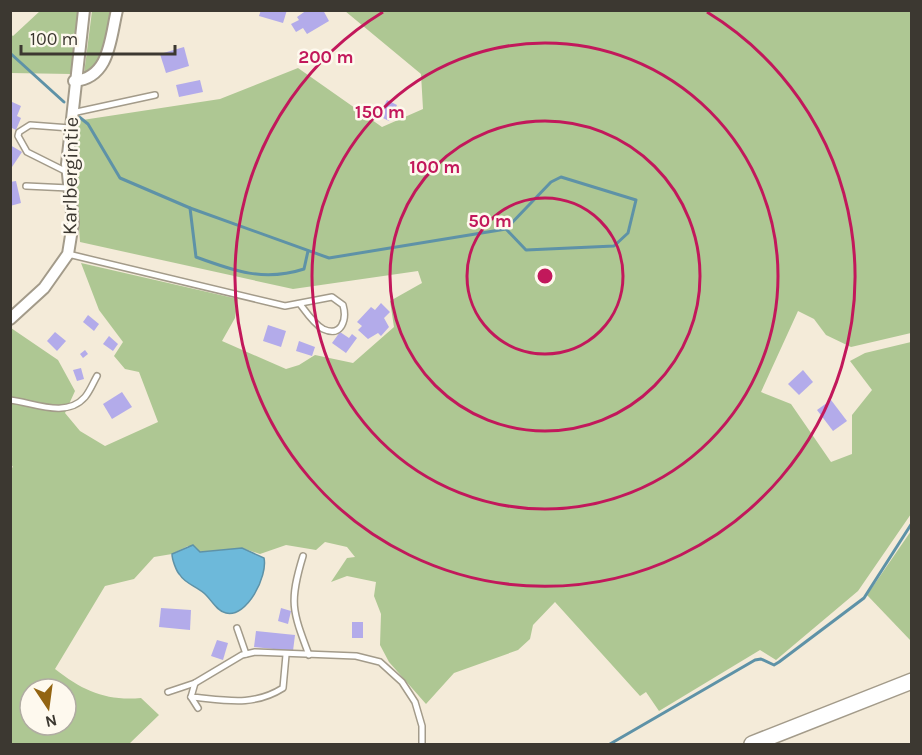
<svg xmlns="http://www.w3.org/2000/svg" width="922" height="755" font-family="Karla,sans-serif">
	<rect width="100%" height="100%" fill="#f4ebd9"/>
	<!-- green -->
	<g fill="#aec793" fill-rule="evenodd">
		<polygon points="40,11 79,11 71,74 11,73 10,34 13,36"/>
		<polygon points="92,11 112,11 102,55 91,74 84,74"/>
		<path d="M345,11h566v322l-60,14 -25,-12 -12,-16 -16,-8 -37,81 30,12 40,58 21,-8v-39l20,-25 -22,-29 15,-8 46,-11v172l-53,77 -82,69 -16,-10 -101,61 -13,-19 -6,4 -85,-94 -22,23 -3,14 -12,11 -64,23 -28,31 -37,-42 -9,-17 1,-31 -7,-18 2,-14 -29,-6 -16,6 16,-24 8,-1 -8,-10 -22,-5 -9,8 -30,-5 -26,9 -18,-6 -43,4 -11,-6 -16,8 -18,3 -20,22 -29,7 -50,83c28,22 51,32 86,29l18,17 -30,29h-118l-1,-275 3,-2 -3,-4 1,-135 47,32 17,31 -10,22 15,18 25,15 53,-24 -19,-50 -14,-3 -11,-13 9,-14 -24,-32 -18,-47 157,36 -3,19 -13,23 64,28 13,-4 16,-10 38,8 41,-36 -4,-26 32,-18 -4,-12 -125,18 -213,-47 -6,-83 2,-38 144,-22 78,-31 84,59 41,-18 -2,-35zM30,689h36v36h-36z"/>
		<polygon points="911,531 912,641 911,641 867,595"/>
	</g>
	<!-- water -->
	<path fill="#6db9da" stroke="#5e92a7" stroke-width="1.5" d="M193,545l7,7 42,-4 22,10c4,18 -17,60 -38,55 -9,-2 -14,-12 -20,-18 -7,-8 -21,-11 -26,-20 -4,-4 -8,-16 -8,-21z"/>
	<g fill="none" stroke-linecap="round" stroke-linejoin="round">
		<!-- stream -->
		<g stroke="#5e92a7" stroke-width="3">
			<polyline points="10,53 64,102"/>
			<polyline points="78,116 88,124 120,178 190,208 329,258 506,229 526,250 614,246 628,233 636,200 561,177 551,182 506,229"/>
			<path d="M190,208l6,49c38,14 68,25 108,12l4,-18"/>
			<polyline points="610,744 755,660 761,659 774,665 779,662 864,598 912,523"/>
		</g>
	</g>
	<!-- building -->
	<g fill="#b3abea">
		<polygon points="261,10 287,10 283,23 259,16"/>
		<polygon points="307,10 323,10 329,21 307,34 303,28 296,32 291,24 299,20 297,17"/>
		<polygon points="184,47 189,66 166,73 160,54"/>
		<polygon points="200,80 203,92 179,97 176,85"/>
		<polygon points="387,100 397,105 389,121 379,116"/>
		<polygon points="10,101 21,106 17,116 21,118 16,130 10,127"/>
		<polygon points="10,145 22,152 10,170"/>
		<polygon points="16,181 21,203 10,206 10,182"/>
		<polygon points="381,303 390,312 384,318 389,327 381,336 378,333 368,339 358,330 362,326 357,322 371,307 375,310"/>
		<polygon points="88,315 99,324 94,331 83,322"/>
		<polygon points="268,325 286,331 281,347 263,341"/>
		<polygon points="55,332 66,341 57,351 47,341"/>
		<polygon points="340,332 349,338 352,334 357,338 346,353 332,343"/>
		<polygon points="109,336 118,344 113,351 103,344"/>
		<polygon points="299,341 315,347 312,356 296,351"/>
		<polygon points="85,350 88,354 83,358 80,354"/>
		<polygon points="81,368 84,379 77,381 73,370"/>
		<polygon points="803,370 813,382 799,395 788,384"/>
		<polygon points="122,392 132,407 112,419 103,404"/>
		<polygon points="831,400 847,421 833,431 817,410"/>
		<polygon points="161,608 191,610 190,630 159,627"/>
		<polygon points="281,608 291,611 288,624 278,621"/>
		<rect x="352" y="622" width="11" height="16"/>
		<polygon points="256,631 295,635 293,651 254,647"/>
		<polygon points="217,640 228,643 223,660 211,656"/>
	</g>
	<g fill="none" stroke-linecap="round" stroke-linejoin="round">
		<defs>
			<g id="lane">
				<polyline points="72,113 155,95"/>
				<polyline points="67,172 27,152 18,136 19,132 30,125 70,128"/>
				<polyline points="26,186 69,188"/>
				<path d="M68,254l217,52 47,-9 11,8c4,14 -1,33 -20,24 -9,-5 -17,-17 -23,-25"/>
				<path d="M10,400c22,2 56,19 75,-3 5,-6 8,-14 12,-21"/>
				<path d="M303,556c-14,46 -11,54 6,99"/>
				<polyline points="237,628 246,654"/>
				<path d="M195,683l-4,14c34,3 62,10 92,-9l3,-33"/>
				<polyline points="168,692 195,683 242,655 255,652 356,656 380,662 402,682 415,702 422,726 422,744"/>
				<polyline points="191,697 198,708"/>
			</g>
			<g id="street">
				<path d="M74,81c36,-3 36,-42 43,-71"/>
				<polyline points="10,319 44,288 68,254 73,223 67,164 84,10"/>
			</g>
			<polyline id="secondary" points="752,744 912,681"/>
		</defs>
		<!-- lane casing -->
		<use href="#lane" stroke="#a39b8a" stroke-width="8"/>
		<!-- street casing -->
		<use href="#street" stroke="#a39b8a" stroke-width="14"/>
		<!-- secondary casing -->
		<use href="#secondary" stroke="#a39b8a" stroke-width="18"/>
		<!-- lane -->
		<use href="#lane" stroke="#fff" stroke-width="5"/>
		<!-- street -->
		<use href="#street" stroke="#fff" stroke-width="10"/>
		<!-- secondary -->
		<use href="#secondary" stroke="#fff" stroke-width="15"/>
	</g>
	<!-- distance rings -->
	<g fill="none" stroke="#c2185b" stroke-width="3">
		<circle cx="545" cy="276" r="78"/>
		<circle cx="545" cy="276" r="155"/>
		<circle cx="545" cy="276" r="233"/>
		<path d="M707 12A310 310 0 1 1 383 12"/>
	</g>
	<g text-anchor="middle" stroke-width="5" stroke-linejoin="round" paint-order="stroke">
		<!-- street labels -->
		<g font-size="20" fill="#3c3831" stroke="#fef9ee">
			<text transform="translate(70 176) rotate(-89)" y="7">Karlbergintie</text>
		</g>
	</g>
	<circle cx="545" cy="276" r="9" fill="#c2185b" stroke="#fef9ee" stroke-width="3"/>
	<g font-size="18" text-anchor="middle" font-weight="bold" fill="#c2185b" stroke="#fef9ee" stroke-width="5" stroke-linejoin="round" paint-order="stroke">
		<text x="326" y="63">200 m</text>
		<text x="380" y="118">150 m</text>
		<text x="435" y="173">100 m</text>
		<text x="490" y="227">50 m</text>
	</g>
	<!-- border -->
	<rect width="922" height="755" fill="none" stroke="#3c3831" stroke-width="24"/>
	<!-- north arrow -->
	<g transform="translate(48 707) rotate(167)"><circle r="28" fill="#fef9ee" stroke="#b0aca2" stroke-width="1.5"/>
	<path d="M0-4.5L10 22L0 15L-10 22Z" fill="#936411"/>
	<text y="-9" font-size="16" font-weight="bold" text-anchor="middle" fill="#3c3831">N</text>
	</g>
	<!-- scale -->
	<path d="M21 45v9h154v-9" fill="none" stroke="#3c3831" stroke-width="3"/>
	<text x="30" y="45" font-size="18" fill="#3c3831" stroke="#fef9ee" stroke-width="4.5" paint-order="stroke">100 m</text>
</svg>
